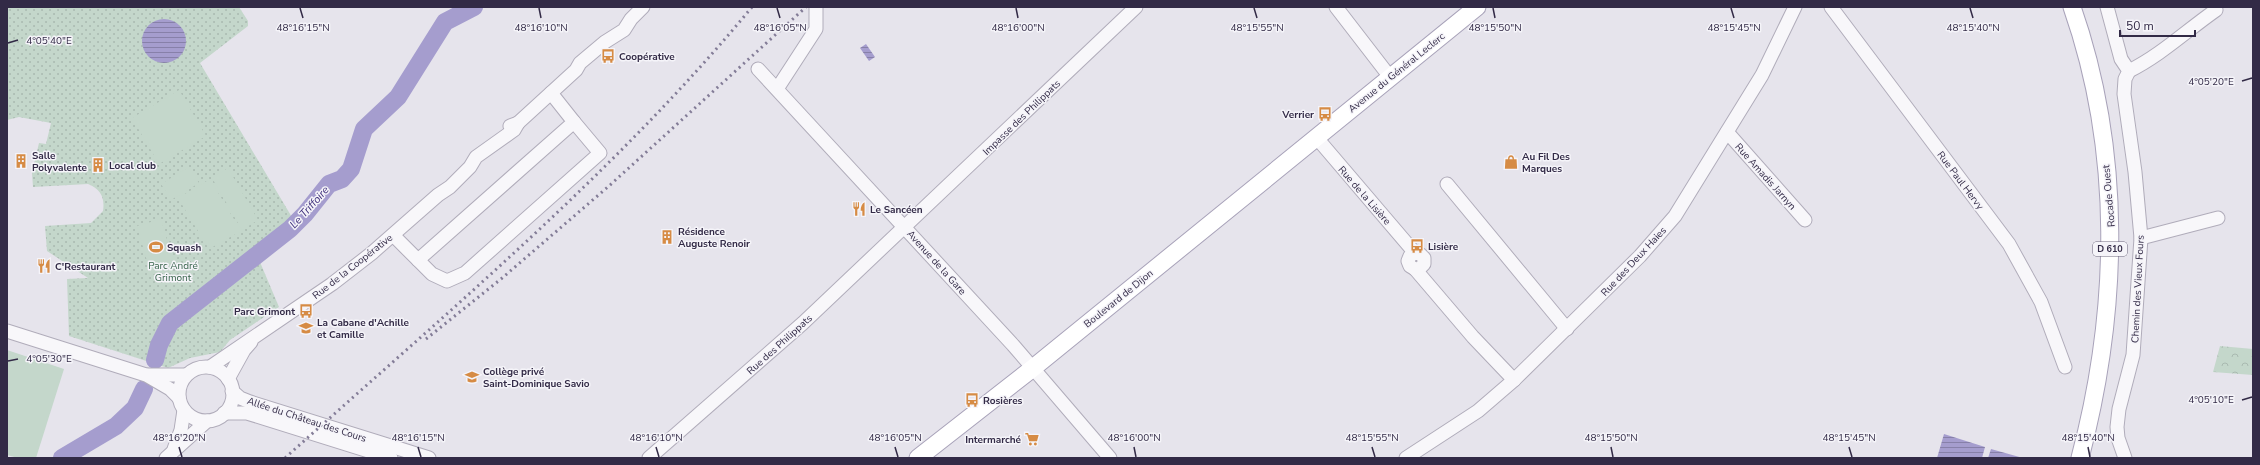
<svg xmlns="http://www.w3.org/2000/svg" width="2260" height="465" font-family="'Nunito Sans',sans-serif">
	<defs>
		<pattern id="grass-dots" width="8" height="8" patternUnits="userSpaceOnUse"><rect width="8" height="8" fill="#c4d7cb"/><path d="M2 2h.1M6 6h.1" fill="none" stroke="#a9b9b0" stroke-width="1.8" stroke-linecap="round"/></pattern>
		<pattern id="forest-crowns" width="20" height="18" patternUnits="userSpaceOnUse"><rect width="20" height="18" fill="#c4d7cb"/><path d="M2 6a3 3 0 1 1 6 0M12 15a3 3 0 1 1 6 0" fill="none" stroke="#a9b9b0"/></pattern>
		<pattern id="water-rules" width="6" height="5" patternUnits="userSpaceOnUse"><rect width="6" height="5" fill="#a59dce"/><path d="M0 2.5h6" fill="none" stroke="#8780a9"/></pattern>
	</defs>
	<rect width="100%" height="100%" fill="#e6e4ec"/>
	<!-- grass -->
	<path fill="url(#grass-dots)" d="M7,7h232l9,14v5l-48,37 96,161 -39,31 22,52 -49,33 -10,12 -30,6 -22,10 -99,-32 -2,-57 21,-1 -41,-27 -2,-25 46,-3 12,-12c2,-13 -2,-22 -15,-27l-55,3 -1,-14 7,-30 7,1 5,-21 -32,-6 -12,3z"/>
	<!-- forest -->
	<polygon fill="url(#forest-crowns)" points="2220,346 2253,349 2253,375 2213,372"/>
	<!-- garden -->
	<g fill="#c4d7cb">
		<polygon points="179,90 206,136 159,164 132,118"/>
		<polygon points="189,167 199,183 171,200 161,184"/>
		<polygon points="228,168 258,220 242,230 212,178"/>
		<polygon points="210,179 241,231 209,249 178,198"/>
		<polygon points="161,219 175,268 151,275 137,226"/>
		<polygon points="7,350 64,369 36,458 18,458 7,455"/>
	</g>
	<!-- water -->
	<g fill="url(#water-rules)">
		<circle cx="164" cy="41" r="22"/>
		<polygon points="866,44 875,57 869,61 860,48"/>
		<polygon points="1944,434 1985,447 1982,458 1937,458"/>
		<polygon points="1991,449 2023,458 1988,458"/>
	</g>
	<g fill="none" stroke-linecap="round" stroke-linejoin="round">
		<!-- river -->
		<g stroke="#a59dce" stroke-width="18">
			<polyline points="155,360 159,345 170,323 290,229 305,214 329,184 342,179 351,169 364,129 398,97 445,22 474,7"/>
			<polyline points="62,458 116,426 135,408 144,389"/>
		</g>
		<defs>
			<g id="minor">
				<polyline points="1336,7 1390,77"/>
				<polyline points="1831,7 2009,244 2041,302 2065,367"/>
				<polyline points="2107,7 2121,59 2129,71 2125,79 2124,94 2135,172 2141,238 2133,355 2119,409 2117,427 2118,438 2125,458"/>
				<polyline points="758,69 1013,345 1110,458"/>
				<path d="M2129,71c32,-16 57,-40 87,-61"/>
				<polyline points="777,89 816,29 816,7"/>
				<polyline points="510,126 518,123 576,70 580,63 605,42 624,30 631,19 643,7"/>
				<polyline points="1727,132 1805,220"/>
				<polyline points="1316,137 1415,253 1420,254 1424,258 1424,264 1420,268 1415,269 1410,266 1408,261 1410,256 1415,253"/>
				<polyline points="1447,184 1567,329"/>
				<polyline points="393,235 418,260 574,122 551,93"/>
				<polyline points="2141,238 2218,218"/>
				<polyline points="418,260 432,274 447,281 465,273 600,153 574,122"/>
				<polyline points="1415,269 1473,337 1514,380"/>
				<polyline points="7,331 146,375 170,389 179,398"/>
				<polyline points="210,367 332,284 372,253 438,195 450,187 470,167 476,157 514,130 518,123"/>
				<circle cx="206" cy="394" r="27"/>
				<polyline points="148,375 186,375"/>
				<polyline points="228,379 244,350 251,342"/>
				<polyline points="232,391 240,398 250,402 429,458"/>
				<polyline points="224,413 247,413 391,458"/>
				<polyline points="174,449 181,430 184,410"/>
				<polyline points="166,458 207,421"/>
				<polyline points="649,458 803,323 1136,7"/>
				<polyline points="1406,458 1478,411 1514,380 1640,256 1675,216 1762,75 1795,7"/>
			</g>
			<g id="major">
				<path d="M2072,7c51,146 47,303 8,451"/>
				<polyline points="918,458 1033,368 1477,7"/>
			</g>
		</defs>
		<!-- minor casing -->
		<use href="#minor" stroke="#b0acba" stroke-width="15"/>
		<!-- major casing -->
		<use href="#major" stroke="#a8a2b9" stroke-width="19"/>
		<!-- minor -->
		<use href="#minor" stroke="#f8f7fa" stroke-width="13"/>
		<!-- major -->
		<use href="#major" stroke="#fff" stroke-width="17"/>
		<!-- rail -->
		<g stroke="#837c97" stroke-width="3" stroke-dasharray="2 4" stroke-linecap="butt">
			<polyline points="426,339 501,279 609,186 806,7"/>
			<path d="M285,458c160,-144 329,-284 467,-451"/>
		</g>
	</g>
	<!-- ticks -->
	<path fill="none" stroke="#322a46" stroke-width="1.5" d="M300,8l3,10M539,8l2,10M777,8l3,10M1016,8l2,10M1254,8l3,10M1493,8l2,10M1731,8l3,10M1970,8l3,10M8,43l10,-3M2242,81l10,-3M8,361l10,-2M2242,400l10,-3M179,447l3,10M418,447l3,10M656,447l3,10M895,447l3,10M1134,447l2,10M1372,447l3,10M1611,447l2,10M1849,447l3,10M2088,447l2,10"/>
	<!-- icons -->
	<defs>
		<symbol id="bus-bare" viewBox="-9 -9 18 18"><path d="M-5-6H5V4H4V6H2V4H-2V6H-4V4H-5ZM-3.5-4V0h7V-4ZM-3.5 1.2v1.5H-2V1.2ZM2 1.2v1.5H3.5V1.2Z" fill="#d68b44" stroke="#f5f4f9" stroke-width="2.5" paint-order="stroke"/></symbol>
		<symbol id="building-bare" viewBox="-9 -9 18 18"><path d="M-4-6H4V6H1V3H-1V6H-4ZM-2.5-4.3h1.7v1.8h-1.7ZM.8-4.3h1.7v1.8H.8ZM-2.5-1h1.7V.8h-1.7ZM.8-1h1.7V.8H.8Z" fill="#d68b44" stroke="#f5f4f9" stroke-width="2.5" paint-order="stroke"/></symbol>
		<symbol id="shop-bare" viewBox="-9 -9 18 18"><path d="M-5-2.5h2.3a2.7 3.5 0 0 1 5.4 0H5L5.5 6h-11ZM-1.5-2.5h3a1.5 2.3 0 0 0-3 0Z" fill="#d68b44" stroke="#f5f4f9" stroke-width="2.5" paint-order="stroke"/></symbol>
		<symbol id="restaurant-bare" viewBox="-9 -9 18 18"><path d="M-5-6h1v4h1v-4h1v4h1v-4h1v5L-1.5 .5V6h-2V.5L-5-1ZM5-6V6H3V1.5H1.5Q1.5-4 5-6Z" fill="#d68b44" stroke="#f5f4f9" stroke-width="2.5" paint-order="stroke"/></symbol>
		<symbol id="stadium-bare" viewBox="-9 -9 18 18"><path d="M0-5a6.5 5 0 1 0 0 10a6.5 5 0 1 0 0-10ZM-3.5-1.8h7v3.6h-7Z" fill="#d68b44" stroke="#f5f4f9" stroke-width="2.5" paint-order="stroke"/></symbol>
		<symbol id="school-bare" viewBox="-9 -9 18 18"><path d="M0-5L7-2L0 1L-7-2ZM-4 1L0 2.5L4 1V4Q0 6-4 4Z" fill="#d68b44" stroke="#f5f4f9" stroke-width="2.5" paint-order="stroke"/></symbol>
		<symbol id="supermarket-bare" viewBox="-9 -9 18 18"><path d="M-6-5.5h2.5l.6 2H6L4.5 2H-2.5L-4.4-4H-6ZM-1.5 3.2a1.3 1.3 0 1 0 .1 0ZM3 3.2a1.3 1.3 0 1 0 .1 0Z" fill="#d68b44" stroke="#f5f4f9" stroke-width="2.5" paint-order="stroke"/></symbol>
	</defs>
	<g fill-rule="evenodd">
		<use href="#bus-bare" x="598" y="46" width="20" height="20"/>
		<use href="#bus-bare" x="1315" y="104" width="20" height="20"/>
		<use href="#building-bare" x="11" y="151" width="20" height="20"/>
		<use href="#shop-bare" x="1501" y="152" width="20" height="20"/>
		<use href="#building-bare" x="88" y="155" width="20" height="20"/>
		<use href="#restaurant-bare" x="849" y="199" width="20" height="20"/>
		<use href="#building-bare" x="657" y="227" width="20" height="20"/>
		<use href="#bus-bare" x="1407" y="236" width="20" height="20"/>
		<use href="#stadium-bare" x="146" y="237" width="20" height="20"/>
		<use href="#restaurant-bare" x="34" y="256" width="20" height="20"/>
		<use href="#bus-bare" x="296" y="301" width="20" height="20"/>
		<use href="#school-bare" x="296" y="318" width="20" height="20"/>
		<use href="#school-bare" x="462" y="367" width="20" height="20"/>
		<use href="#bus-bare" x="962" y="390" width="20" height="20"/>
		<use href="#supermarket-bare" x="1022" y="429" width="20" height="20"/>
	</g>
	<g text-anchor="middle" stroke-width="3" stroke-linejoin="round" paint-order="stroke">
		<!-- shield labels -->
		<rect fill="#f5f4f9" stroke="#6c677c" stroke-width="1" x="2093" y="242" width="34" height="14" rx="3"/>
		<g font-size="9" font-weight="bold" fill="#322a46">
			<text x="2110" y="252">D 610</text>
		</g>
		<!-- poi labels -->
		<g font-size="10" font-weight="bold" fill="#322a46" stroke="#f5f4f9" text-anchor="start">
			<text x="619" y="60">Coopérative</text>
			<text x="1314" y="118" text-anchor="end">Verrier</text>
			<text x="32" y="159">Salle<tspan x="32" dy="12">Polyvalente</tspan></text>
			<text x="1522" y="160">Au Fil Des<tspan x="1522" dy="12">Marques</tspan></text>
			<text x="109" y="169">Local club</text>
			<text x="870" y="213">Le Sancéen</text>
			<text x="678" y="235">Résidence<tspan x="678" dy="12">Auguste Renoir</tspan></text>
			<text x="1428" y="250">Lisière</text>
			<text x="167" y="251">Squash</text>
			<text x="55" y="270">C'Restaurant</text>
			<text x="295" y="315" text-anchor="end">Parc Grimont</text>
			<text x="317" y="326">La Cabane d'Achille<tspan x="317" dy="12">et Camille</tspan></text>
			<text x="483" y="375">Collège privé<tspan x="483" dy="12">Saint-Dominique Savio</tspan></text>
			<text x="983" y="404">Rosières</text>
			<text x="1021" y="443" text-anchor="end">Intermarché</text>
		</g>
		<!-- street labels -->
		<g font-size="10" fill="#322a46" stroke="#f5f4f9">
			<text transform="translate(1396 72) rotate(-39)" y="4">Avenue du Général Leclerc</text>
			<text transform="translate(1021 117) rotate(-44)" y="4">Impasse des Philippats</text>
			<text transform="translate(1766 176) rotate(48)" y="4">Rue Amadis Jarnyn</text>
			<text transform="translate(1961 180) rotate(53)" y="4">Rue Paul Hervy</text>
			<text transform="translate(1365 195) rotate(49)" y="4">Rue de la Lisière</text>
			<text transform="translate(2108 196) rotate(-95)" y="4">Rocade Ouest</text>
			<text transform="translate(1633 261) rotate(-47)" y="4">Rue des Deux Haies</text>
			<text transform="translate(937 262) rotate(48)" y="4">Avenue de la Gare</text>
			<text transform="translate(352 266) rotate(-38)" y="4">Rue de la Coopérative</text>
			<text transform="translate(2137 289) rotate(-87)" y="4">Chemin des Vieux Fours</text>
			<text transform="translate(1118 298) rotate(-39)" y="4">Boulevard de Dijon</text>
			<text transform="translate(779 344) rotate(-42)" y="4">Rue des Philippats</text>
			<text transform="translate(307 419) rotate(18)" y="4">Allée du Château des Cours</text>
		</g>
		<!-- park labels -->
		<g font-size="10" fill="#36634a" stroke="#f5f4f9">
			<text x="173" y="269">Parc André<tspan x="173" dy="12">Grimont</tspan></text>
		</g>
		<!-- water labels -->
		<g font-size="11" font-style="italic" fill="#40317d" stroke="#f5f4f9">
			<text transform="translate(309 207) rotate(-48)" y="4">Le Triffoire</text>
		</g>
	</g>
	<g font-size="10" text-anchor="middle" fill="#322a46" stroke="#f5f4f9" stroke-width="3" stroke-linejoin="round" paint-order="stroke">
		<text x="303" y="31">48°16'15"N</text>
		<text x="541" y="31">48°16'10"N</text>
		<text x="780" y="31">48°16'05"N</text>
		<text x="1018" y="31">48°16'00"N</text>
		<text x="1257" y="31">48°15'55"N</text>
		<text x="1495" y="31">48°15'50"N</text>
		<text x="1734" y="31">48°15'45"N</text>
		<text x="1973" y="31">48°15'40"N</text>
		<text x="49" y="44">4°05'40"E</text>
		<text x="2211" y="85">4°05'20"E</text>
		<text x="49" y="362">4°05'30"E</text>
		<text x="2211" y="403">4°05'10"E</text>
		<text x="179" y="441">48°16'20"N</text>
		<text x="418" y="441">48°16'15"N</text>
		<text x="656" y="441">48°16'10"N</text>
		<text x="895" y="441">48°16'05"N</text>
		<text x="1134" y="441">48°16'00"N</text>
		<text x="1372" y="441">48°15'55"N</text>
		<text x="1611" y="441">48°15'50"N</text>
		<text x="1849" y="441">48°15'45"N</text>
		<text x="2088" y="441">48°15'40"N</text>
	</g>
	<!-- border -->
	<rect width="2260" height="465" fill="none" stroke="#322a46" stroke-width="16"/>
	<!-- scale -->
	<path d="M2120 30v6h75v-6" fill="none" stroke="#322a46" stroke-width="2"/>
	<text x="2126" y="30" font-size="12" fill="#322a46" stroke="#f5f4f9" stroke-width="3" paint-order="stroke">50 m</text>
</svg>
